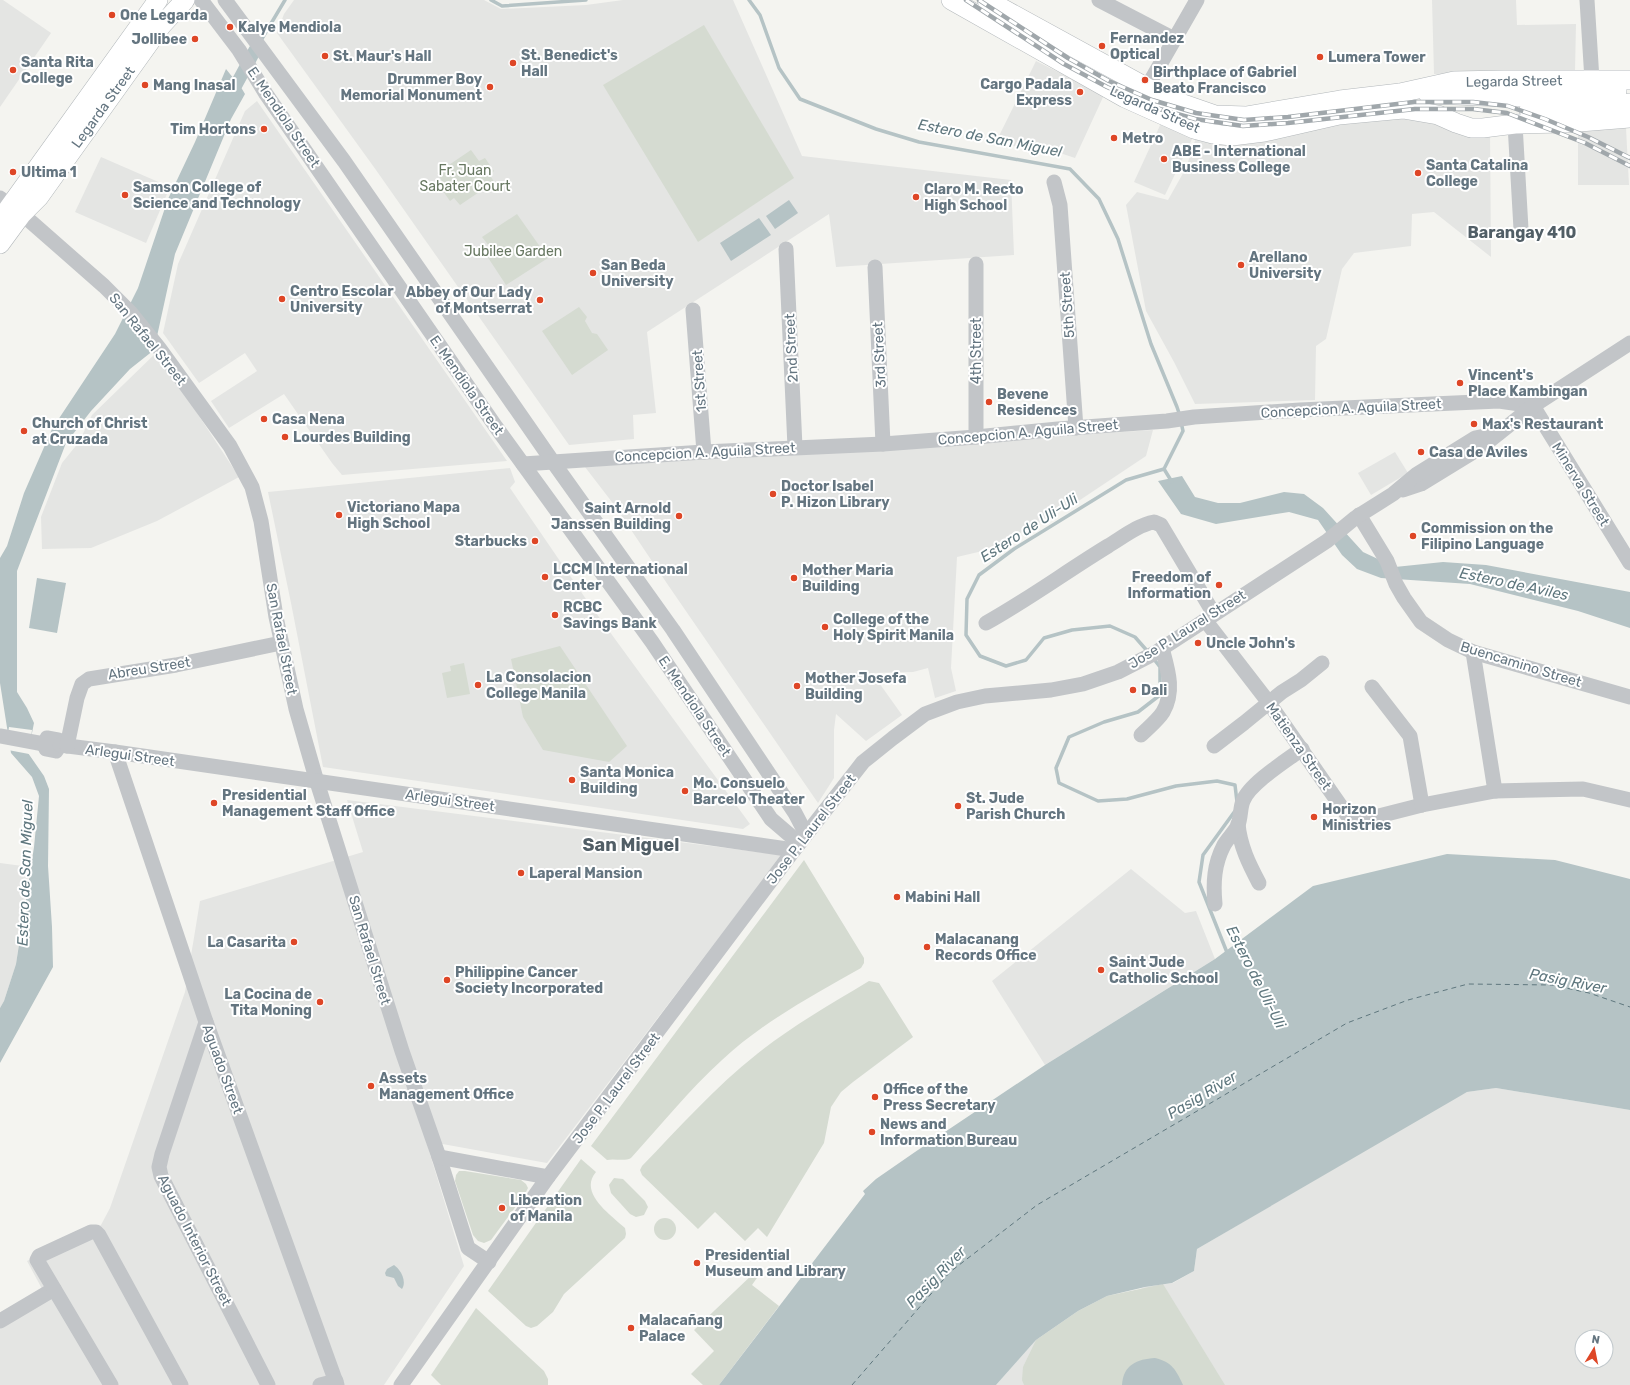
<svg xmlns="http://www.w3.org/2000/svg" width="1630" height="1385" font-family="Rubik,sans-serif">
	<rect width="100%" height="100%" fill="#f4f4f0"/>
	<!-- built -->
	<g fill="#e4e5e3" fill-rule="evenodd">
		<polygon points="0,0 3,0 51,33 0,107"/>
		<polygon points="294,0 484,0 501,9 586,5 623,0 733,0 802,156 1011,180 1014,255 836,267 829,214 647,332 656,413 633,415 634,439 569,445 376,170 277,33 284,14"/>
		<polygon points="1432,0 1516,0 1517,25 1576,24 1575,71 1434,74"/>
		<polygon points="1036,61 1104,95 1075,158 1051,150 995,144"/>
		<polygon points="257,101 507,461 342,475 332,463 284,394 229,428 211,401 257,371 245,353 199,383 163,333 178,264 245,111"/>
		<polygon points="1408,117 1409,120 1436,118 1490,132 1491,257 1434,212 1412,214 1411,246 1354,253 1342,269 1326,339 1316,346 1315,400 1195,404 1174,362 1146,311 1126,205 1137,192 1168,200 1186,168 1196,138"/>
		<polygon points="1162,121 1194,135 1165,195 1134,182"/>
		<polygon points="1626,128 1629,185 1578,185 1578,129"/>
		<polygon points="101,157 170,187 146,243 75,212"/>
		<polygon points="157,352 239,477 157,521 91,548 42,549 41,517 62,463 79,442 92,415"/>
		<polygon points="1153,430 1146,456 1080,500 991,549 957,557 951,668 956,691 935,698 928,668 913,672 872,673 902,715 866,741 836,714 834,730 834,778 818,803 668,585 615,506 585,467"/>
		<polygon points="1395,452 1408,473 1371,495 1358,473"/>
		<polygon points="510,468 515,482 510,488 588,602 750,824 743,829 323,767 291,603 268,492"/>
		<polygon points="347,800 782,855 547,1163 426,1141 464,1266 384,1385 0,1385 0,1320 48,1300 27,1261 101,1225 110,1208 185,992 200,901 363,852"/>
		<polygon points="0,863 30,867 16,964 4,1001 0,1008"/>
		<polygon points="1131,869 1185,913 1196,911 1215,959 1045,1065 992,981"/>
		<path d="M1496,1088l134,22v275h-634l40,-45 109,-53 28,-4 21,-12 3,-22 256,-150 14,-7zM1582,1337h24v24h-24z"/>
	</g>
	<!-- green -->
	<g fill="#d5dbd1">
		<polygon points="704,25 794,178 698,242 603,85"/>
		<polygon points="471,150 479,161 485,158 494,171 490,175 494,182 460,205 454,198 450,201 438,184 442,181 437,173"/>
		<polygon points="517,214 548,258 506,285 483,250 489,246 482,237"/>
		<polygon points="579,307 587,317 585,321 592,333 597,334 608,350 572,375 542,331"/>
		<polygon points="560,646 627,746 609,762 543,750 523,717 511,659"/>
		<polygon points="464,663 470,694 447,698 442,673 451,671 450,666"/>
		<path d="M804,860l60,98v5l-3,5c-48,27 -98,54 -139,92 -33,30 -61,65 -91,98 -7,4 -16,0 -24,2l-16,-14z"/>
		<path d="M869,981l10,2 34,54 -60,45 -12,10 -10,15 -7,36 -57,94 -9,-9 -13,13 -30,-29 -17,17 -56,-54 -2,-5 2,-4c37,-38 73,-79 115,-112 35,-28 74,-50 112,-73z"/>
		<path d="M581,1159l15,13c-18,21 15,43 29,56l1,6 -1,4 -61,56 -11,18 -16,14 -6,2 -5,-2 -38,-35z"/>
		<polygon points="459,1171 465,1171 521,1180 526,1184 528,1188 525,1194 491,1240 484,1243 478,1241 473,1235 455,1181 456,1175"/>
		<polygon points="614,1178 623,1179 645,1201 648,1207 644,1215 636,1217 630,1214 611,1193 609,1185"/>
		<circle cx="665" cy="1229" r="11"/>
		<polygon points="755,1272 759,1275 752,1285 779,1306 719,1385 703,1385 691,1374 714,1351 694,1330"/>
		<polygon points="1163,1284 1225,1385 1024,1385 1022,1380 1023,1367 1036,1340 1078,1311 1107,1296"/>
		<polygon points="476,1308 544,1371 548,1379 548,1385 441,1385 431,1375"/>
	</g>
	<!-- water -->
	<g fill="#b5c3c5">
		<polygon points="226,69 242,89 245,94 231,119 175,254 154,350 130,369 91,411 66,443 17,571 17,692 27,708 34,723 28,753 44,776 49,789 48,866 52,927 53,967 0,1063 0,1008 4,1001 16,964 34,847 39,796 32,777 11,753 0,683 0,558 7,546 24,493 52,429 115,334 138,288 168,199 195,142"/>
		<polygon points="789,200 798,213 775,229 766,216"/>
		<polygon points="759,218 771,235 731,261 720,243"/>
		<polygon points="1182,476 1195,497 1218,503 1240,503 1284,492 1304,494 1323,508 1363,552 1395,567 1443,562 1486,565 1630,592 1630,628 1578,611 1470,584 1381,578 1357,569 1342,555 1318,520 1289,512 1216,524 1181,514 1158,481"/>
		<polygon points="37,578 66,583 57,633 29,628"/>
		<polygon points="1447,854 1555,860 1630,879 1630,1110 1496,1088 1467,1092 1197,1249 1194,1271 1172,1283 1145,1287 1107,1296 1078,1311 1036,1340 996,1385 719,1385 865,1194 863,1191 876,1179 915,1152 1045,1065 1215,959 1313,886"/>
		<path d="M394,1265c7,5 13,16 8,24l-4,-3 -4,-8 -8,-2 -1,-3 2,-4z"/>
		<path d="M1155,1358c17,4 21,12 28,27h-61c1,-20 15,-26 33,-27z"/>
	</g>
	<!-- pier -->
	<polygon fill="#f4f4f0" points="9,727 32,730 29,754 8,750 7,740"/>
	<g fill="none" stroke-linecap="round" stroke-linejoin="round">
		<!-- stream -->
		<g stroke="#b5c3c5" stroke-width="3.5">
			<polyline points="491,0 502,6 586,0"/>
			<polyline points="749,0 760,15 779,68 800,99 876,129 919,142 1070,169 1099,199 1118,239 1151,344 1177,407 1180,416"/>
			<polyline points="260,42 285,0"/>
			<polyline points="1164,469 1172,482"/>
			<polyline points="1149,653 1135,637 1110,626 1072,630 1044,638 1026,660 1006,666 980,656 966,635 967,599 979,575 1014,549 1126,480 1164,469 1183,431 1181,422"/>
			<polyline points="1153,658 1160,667 1160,695 1138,712 1104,722 1069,737 1056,768 1059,783 1098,801 1127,799 1176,786 1217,781 1235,785 1237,802"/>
			<polyline points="1228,955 1199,882 1203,855 1235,811"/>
		</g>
		<!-- canal -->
		<polyline stroke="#b5c3c5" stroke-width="13" points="229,98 255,50"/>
		<!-- ferry -->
		<polyline stroke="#5f777e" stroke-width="1" stroke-dasharray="5 4" stroke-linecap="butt" points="852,1385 950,1272 1037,1205 1347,1023 1408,1000 1468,984 1552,985 1589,993 1630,1007"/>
		<defs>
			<g id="major">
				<polyline points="951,0 1125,98 1194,129 1213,134 1232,136 1264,132 1339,115 1403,109 1438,115 1456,123 1471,128 1483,128 1515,124 1567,123 1630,118"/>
				<polyline points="987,0 1166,98 1215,115 1246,116 1340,100 1400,93 1454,81 1504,80 1630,80"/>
				<polyline points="1428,94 1506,97 1546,97 1617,91"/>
				<polyline points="1529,110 1547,111 1630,103"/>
				<polyline points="0,220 158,0"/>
				<polyline points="0,244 22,214 39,197 162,25 185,0"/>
			</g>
		</defs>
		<!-- major casing -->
		<use href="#major" stroke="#b2b7ba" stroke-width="20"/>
		<!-- minor -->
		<g stroke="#c2c5c8" stroke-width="15">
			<polyline points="201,0 239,50 266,94 496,427 652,642 771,819 799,843"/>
			<polyline points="225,0 344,161 553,462 673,630 795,813 806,834"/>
			<polyline points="1099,0 1174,39"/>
			<polyline points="1587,0 1592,80"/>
			<polyline points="1142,96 1197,0"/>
			<polyline points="1515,124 1521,229"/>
			<polyline points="1054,182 1060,205 1076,428"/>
			<polyline points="0,198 22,214 104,286 130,312 159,348 230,446 252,487 261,521 276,617 296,709 317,782 402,1051 439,1157 468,1248 489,1262"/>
			<polyline points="786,249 795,447"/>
			<polyline points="976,264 976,437"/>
			<polyline points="875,267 883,444"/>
			<polyline points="693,310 704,452"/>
			<polyline points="1533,406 1630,563"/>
			<polyline points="523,464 704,452 883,444 976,437 1058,429 1167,421 1194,417 1300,410 1499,401 1533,406"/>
			<polyline points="1403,490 1421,484 1483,446 1533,406 1630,343"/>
			<polyline points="1359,515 1387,561 1396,584 1404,598 1421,622 1448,640 1473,652 1630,697"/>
			<polyline points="1205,620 1269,703 1347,815 1354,820 1363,820 1422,805 1495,791 1583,789 1630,800"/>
			<path d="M986,623c43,-24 81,-52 122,-77 15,-9 30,-21 46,-24l7,3 53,89"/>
			<polyline points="1473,652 1495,791"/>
			<polyline points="1372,687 1410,736 1422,805"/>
			<path d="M1141,735c7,-7 17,-15 22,-23 12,-21 5,-42 -1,-64"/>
			<polyline points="0,736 44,744"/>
			<polygon points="47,738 58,740 60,745 56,751 46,749 44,744"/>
			<polyline points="60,745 115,752 794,850"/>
			<polyline points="67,746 77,698 82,684 89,679 176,665 281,643"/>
			<polyline points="1214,746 1244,723 1282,692 1301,680 1322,663"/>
			<polyline points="115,752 206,1022 337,1385"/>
			<path d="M1238,824c2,22 11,40 21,59"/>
			<path d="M1215,904c-2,-21 -1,-40 9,-59 4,-7 11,-13 14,-20 3,-8 2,-17 5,-24 6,-17 44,-41 59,-52"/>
			<polyline points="206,1022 162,1154 159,1167 161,1176 268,1385"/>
			<polyline points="439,1157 548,1177"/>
			<polyline points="0,1321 54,1289"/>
			<polyline points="111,1385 37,1260 39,1256 91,1232 96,1232 99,1235 181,1385"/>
			<polyline points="320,1385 336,1381"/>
			<polyline points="401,1385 548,1177 794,850 863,762 893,738 925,714 957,702 985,696 1051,690 1083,684 1118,672 1155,653 1327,541 1355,518 1393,494 1417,474 1475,438 1499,433"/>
		</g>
		<!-- major -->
		<use href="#major" stroke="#fff" stroke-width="19"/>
		<defs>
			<g id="rail">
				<polyline points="966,0 1064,64 1107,87 1149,106 1195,119 1243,126 1288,123 1415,109 1473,109 1507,113 1585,143 1630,166"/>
				<polyline points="979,0 1068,58 1109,81 1152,100 1196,113 1244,120 1288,117 1414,102 1473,102 1508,106 1545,119 1588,137 1630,158"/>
			</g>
		</defs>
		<!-- rail casing -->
		<use href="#rail" stroke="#a0a7ab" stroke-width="4.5"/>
		<!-- rail -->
		<use href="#rail" stroke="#fff" stroke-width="3" stroke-dasharray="9" stroke-linecap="butt"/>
	</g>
	<!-- markers -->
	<g fill="#de4626" stroke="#fff" stroke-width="1.5">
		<circle cx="112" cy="15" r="4"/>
		<circle cx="230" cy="27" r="4"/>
		<circle cx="195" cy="39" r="4"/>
		<circle cx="1102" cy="46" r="4"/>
		<circle cx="325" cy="56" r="4"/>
		<circle cx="1320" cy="57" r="4"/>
		<circle cx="513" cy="63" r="4"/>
		<circle cx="13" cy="70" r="4"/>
		<circle cx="1145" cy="80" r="4"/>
		<circle cx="145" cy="85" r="4"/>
		<circle cx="490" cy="87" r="4"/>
		<circle cx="1080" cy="92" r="4"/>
		<circle cx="264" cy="129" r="4"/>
		<circle cx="1114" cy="138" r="4"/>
		<circle cx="1164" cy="159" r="4"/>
		<circle cx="13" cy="172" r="4"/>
		<circle cx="1418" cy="173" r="4"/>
		<circle cx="125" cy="195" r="4"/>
		<circle cx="916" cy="197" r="4"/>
		<circle cx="1241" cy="265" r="4"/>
		<circle cx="593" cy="273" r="4"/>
		<circle cx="282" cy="299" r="4"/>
		<circle cx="540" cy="300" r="4"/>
		<circle cx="1460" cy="383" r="4"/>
		<circle cx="989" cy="402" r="4"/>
		<circle cx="264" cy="419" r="4"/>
		<circle cx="1474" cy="424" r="4"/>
		<circle cx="24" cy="431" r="4"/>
		<circle cx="285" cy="437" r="4"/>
		<circle cx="1421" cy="452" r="4"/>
		<circle cx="773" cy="494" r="4"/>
		<circle cx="339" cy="515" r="4"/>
		<circle cx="679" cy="516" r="4"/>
		<circle cx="1413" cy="536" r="4"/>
		<circle cx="535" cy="541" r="4"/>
		<circle cx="545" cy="577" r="4"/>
		<circle cx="794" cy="578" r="4"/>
		<circle cx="1219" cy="585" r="4"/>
		<circle cx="555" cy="615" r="4"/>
		<circle cx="825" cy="627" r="4"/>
		<circle cx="1198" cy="643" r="4"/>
		<circle cx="478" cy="685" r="4"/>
		<circle cx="797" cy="686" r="4"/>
		<circle cx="1133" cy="690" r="4"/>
		<circle cx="572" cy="780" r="4"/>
		<circle cx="685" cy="791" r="4"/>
		<circle cx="214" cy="803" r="4"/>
		<circle cx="958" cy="806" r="4"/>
		<circle cx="1314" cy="817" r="4"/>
		<circle cx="521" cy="873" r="4"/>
		<circle cx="897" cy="897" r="4"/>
		<circle cx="294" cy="942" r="4"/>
		<circle cx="927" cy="947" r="4"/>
		<circle cx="1101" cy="970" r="4"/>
		<circle cx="447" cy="980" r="4"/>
		<circle cx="320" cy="1002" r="4"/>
		<circle cx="371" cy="1086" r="4"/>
		<circle cx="875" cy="1097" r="4"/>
		<circle cx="872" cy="1132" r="4"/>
		<circle cx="502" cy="1208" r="4"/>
		<circle cx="697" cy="1263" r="4"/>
		<circle cx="631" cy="1328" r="4"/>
	</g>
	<g text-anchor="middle" stroke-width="4" stroke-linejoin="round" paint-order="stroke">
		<!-- poi labels -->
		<g font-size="14" font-weight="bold" fill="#647580" stroke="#fff" text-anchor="start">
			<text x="120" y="20">One Legarda</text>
			<text x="238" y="32">Kalye Mendiola</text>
			<text x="1110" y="43">Fernandez<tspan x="1110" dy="16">Optical</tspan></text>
			<text x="187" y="44" text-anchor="end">Jollibee</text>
			<text x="521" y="60">St. Benedict's<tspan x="521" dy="16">Hall</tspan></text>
			<text x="333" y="61">St. Maur's Hall</text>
			<text x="1328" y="62">Lumera Tower</text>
			<text x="21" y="67">Santa Rita<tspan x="21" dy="16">College</tspan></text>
			<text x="1153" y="77">Birthplace of Gabriel<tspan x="1153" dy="16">Beato Francisco</tspan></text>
			<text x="482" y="84" text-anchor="end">Drummer Boy<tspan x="482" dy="16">Memorial Monument</tspan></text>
			<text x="1072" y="89" text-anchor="end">Cargo Padala<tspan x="1072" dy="16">Express</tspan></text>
			<text x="153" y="90">Mang Inasal</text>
			<text x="256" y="134" text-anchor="end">Tim Hortons</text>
			<text x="1122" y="143">Metro</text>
			<text x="1172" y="156">ABE - International<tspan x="1172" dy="16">Business College</tspan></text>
			<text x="1426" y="170">Santa Catalina<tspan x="1426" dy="16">College</tspan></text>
			<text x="21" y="177">Ultima 1</text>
			<text x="133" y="192">Samson College of<tspan x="133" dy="16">Science and Technology</tspan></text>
			<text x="924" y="194">Claro M. Recto<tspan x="924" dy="16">High School</tspan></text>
			<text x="1249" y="262">Arellano<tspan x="1249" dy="16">University</tspan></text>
			<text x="601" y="270">San Beda<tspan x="601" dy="16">University</tspan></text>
			<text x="290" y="296">Centro Escolar<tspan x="290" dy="16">University</tspan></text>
			<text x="532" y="297" text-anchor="end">Abbey of Our Lady<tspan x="532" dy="16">of Montserrat</tspan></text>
			<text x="1468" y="380">Vincent's<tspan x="1468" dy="16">Place Kambingan</tspan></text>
			<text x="997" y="399">Bevene<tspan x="997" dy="16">Residences</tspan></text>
			<text x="272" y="424">Casa Nena</text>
			<text x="32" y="428">Church of Christ<tspan x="32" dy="16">at Cruzada</tspan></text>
			<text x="1482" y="429">Max's Restaurant</text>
			<text x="293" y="442">Lourdes Building</text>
			<text x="1429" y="457">Casa de Aviles</text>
			<text x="781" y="491">Doctor Isabel<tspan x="781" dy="16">P. Hizon Library</tspan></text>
			<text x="347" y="512">Victoriano Mapa<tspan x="347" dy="16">High School</tspan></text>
			<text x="671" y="513" text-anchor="end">Saint Arnold<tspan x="671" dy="16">Janssen Building</tspan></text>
			<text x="1421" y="533">Commission on the<tspan x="1421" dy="16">Filipino Language</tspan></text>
			<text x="527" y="546" text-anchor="end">Starbucks</text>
			<text x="553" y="574">LCCM International<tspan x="553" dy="16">Center</tspan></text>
			<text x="802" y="575">Mother Maria<tspan x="802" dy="16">Building</tspan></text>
			<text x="1211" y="582" text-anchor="end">Freedom of<tspan x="1211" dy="16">Information</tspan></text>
			<text x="563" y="612">RCBC<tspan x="563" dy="16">Savings Bank</tspan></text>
			<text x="833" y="624">College of the<tspan x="833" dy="16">Holy Spirit Manila</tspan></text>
			<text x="1206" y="648">Uncle John's</text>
			<text x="486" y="682">La Consolacion<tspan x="486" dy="16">College Manila</tspan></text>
			<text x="805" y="683">Mother Josefa<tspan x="805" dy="16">Building</tspan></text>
			<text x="1141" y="695">Dali</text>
			<text x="580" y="777">Santa Monica<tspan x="580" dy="16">Building</tspan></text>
			<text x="693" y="788">Mo. Consuelo<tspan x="693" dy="16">Barcelo Theater</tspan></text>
			<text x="222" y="800">Presidential<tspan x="222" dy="16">Management Staff Office</tspan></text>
			<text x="966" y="803">St. Jude<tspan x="966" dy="16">Parish Church</tspan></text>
			<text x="1322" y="814">Horizon<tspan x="1322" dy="16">Ministries</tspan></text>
			<text x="529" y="878">Laperal Mansion</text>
			<text x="905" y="902">Mabini Hall</text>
			<text x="935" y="944">Malacanang<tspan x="935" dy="16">Records Office</tspan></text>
			<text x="286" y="947" text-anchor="end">La Casarita</text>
			<text x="1109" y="967">Saint Jude<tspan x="1109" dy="16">Catholic School</tspan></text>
			<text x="455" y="977">Philippine Cancer<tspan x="455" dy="16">Society Incorporated</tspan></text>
			<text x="312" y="999" text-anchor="end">La Cocina de<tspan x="312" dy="16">Tita Moning</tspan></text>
			<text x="379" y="1083">Assets<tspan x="379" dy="16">Management Office</tspan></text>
			<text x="883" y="1094">Office of the<tspan x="883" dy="16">Press Secretary</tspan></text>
			<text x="880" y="1129">News and<tspan x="880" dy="16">Information Bureau</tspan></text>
			<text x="510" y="1205">Liberation<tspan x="510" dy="16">of Manila</tspan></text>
			<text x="705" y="1260">Presidential<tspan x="705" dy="16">Museum and Library</tspan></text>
			<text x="639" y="1325">Malacañang<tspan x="639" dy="16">Palace</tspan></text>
		</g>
		<!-- street labels -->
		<g font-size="14" fill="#647580" stroke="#fff">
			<text transform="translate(1514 81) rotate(-1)" y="5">Legarda Street</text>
			<text transform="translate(103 107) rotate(-54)" y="5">Legarda Street</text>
			<text transform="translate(1155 109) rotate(24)" y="5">Legarda Street</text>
			<text transform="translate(284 117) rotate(56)" y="5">E. Mendiola Street</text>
			<text transform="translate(1067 305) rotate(-94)" y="5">5th Street</text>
			<text transform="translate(148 339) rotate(51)" y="5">San Rafael Street</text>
			<text transform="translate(791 348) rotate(-93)" y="5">2nd Street</text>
			<text transform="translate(976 351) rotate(-90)" y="5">4th Street</text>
			<text transform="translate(879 355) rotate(-93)" y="5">3rd Street</text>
			<text transform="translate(699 381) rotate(-94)" y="5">1st Street</text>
			<text transform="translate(467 385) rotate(55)" y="5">E. Mendiola Street</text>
			<text transform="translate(1351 408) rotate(-3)" y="5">Concepcion A. Aguila Street</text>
			<text transform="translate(1028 432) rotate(-5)" y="5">Concepcion A. Aguila Street</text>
			<text transform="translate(705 452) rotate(-3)" y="5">Concepcion A. Aguila Street</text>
			<text transform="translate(1581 484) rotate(58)" y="5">Minerva Street</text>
			<text transform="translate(1187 629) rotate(-32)" y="5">Jose P. Laurel Street</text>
			<text transform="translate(282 639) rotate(79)" y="5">San Rafael Street</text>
			<text transform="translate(1521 664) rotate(17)" y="5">Buencamino Street</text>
			<text transform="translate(149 668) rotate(-9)" y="5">Abreu Street</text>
			<text transform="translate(695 706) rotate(56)" y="5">E. Mendiola Street</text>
			<text transform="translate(1299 746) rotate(55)" y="5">Matienza Street</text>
			<text transform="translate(130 755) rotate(8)" y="5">Arlegui Street</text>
			<text transform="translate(450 800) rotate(8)" y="5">Arlegui Street</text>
			<text transform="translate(811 829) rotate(-52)" y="5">Jose P. Laurel Street</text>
			<text transform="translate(370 950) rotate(73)" y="5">San Rafael Street</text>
			<text transform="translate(223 1069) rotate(70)" y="5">Aguado Street</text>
			<text transform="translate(616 1088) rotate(-53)" y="5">Jose P. Laurel Street</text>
			<text transform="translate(195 1240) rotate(63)" y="5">Aguado Interior Street</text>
		</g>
		<!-- park labels -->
		<g font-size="14" fill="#687862" stroke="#fff">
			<text x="465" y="175">Fr. Juan<tspan x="465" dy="16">Sabater Court</tspan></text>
			<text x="513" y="256">Jubilee Garden</text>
		</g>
		<!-- water labels -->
		<g font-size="15" font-style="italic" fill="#5f777e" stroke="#fff">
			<text transform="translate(990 138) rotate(11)" y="5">Estero de San Miguel</text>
			<text transform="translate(1029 528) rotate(-33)" y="5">Estero de Uli-Uli</text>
			<text transform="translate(1514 584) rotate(12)" y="5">Estero de Aviles</text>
			<text transform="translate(25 873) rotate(-88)" y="5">Estero de San Miguel</text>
			<text transform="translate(1256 977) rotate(63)" y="5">Estero de Uli-Uli</text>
			<text transform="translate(1568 981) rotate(11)" y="5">Pasig River</text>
			<text transform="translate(1202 1095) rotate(-31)" y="5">Pasig River</text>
			<text transform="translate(936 1277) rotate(-46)" y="5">Pasig River</text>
		</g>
		<!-- quarter labels -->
		<g font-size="16" font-weight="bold" fill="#515e66" stroke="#fff">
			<text x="1522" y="238">Barangay 410</text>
		</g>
		<!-- district labels -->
		<g font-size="18" font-weight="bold" fill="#515e66" stroke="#fff">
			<text x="631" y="851">San Miguel</text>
		</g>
	</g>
	<!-- north arrow -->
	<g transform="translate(1594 1349) rotate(10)"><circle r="19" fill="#ffffff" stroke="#c1c8cc"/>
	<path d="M0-3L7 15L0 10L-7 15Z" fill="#de4626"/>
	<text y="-6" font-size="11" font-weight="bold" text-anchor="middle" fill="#647580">N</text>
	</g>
</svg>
